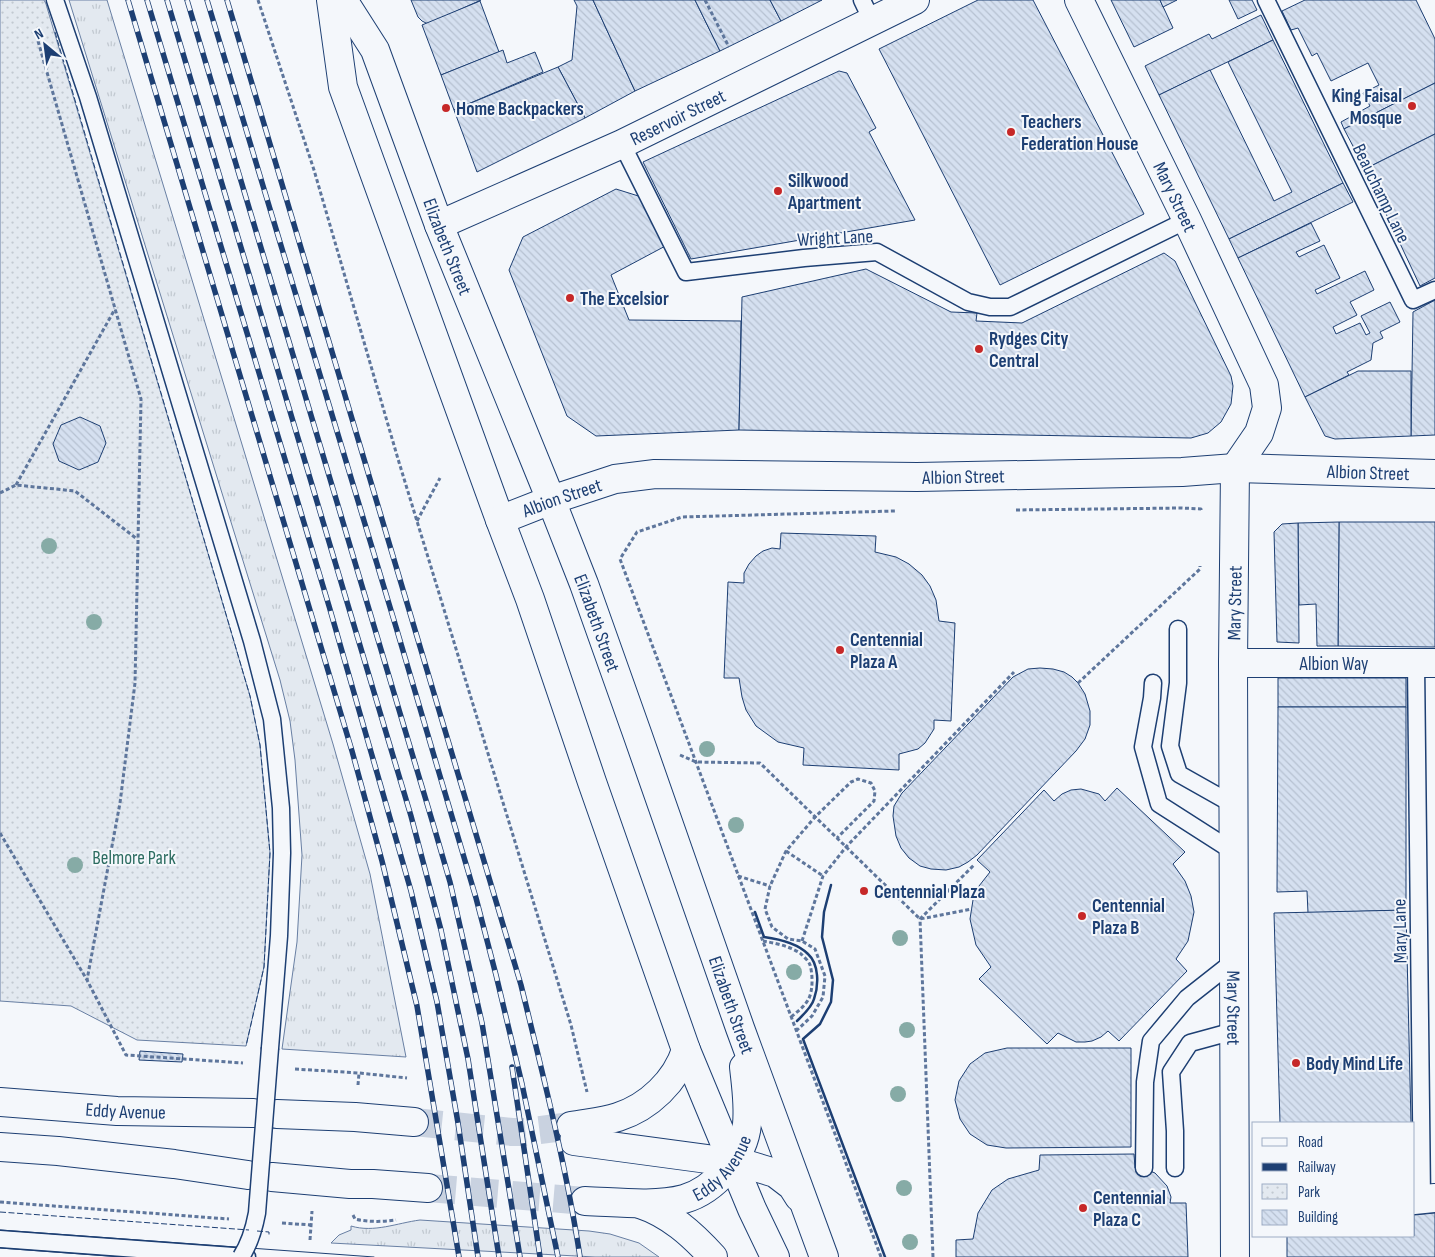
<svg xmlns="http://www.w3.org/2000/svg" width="1435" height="1257" font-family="'Sofia Sans Condensed',sans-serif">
	<defs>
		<pattern id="grass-tufts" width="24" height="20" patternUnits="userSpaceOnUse" patternTransform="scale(1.25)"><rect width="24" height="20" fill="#e3e9f0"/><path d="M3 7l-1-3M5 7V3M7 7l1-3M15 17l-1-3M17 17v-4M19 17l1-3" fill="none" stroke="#c2c9d1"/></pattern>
		<pattern id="park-dots" width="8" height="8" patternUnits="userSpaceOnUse" patternTransform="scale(1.25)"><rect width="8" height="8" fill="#e3e9f0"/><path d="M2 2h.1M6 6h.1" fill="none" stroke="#c2c9d1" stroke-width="1.8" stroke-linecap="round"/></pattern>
		<pattern id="building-back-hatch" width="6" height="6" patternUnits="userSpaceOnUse" patternTransform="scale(1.25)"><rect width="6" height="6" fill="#d5e0f0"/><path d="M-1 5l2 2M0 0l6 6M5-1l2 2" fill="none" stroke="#b6c1d1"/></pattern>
	</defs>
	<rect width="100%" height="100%" fill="#f4f7fb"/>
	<!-- grass -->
	<g fill="url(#grass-tufts)" stroke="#687fa3">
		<polygon points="69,0 107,0 333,744 370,874 406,1057 282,1049 297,942 302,855 295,760 290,721 280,680"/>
		<path d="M420,1220l169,11 21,3 29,9 20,14h-64l-264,-14 8,-8 12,-5v-4c23,7 46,-3 69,-6z"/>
	</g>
	<!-- park -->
	<polygon fill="url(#park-dots)" stroke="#687fa3" points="0,0 44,0 46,4 250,696 260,745 270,853 264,967 246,1046 137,1040 71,1006 0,1001"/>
	<!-- building -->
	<g fill="url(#building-back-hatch)" stroke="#1d3f73">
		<polygon points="411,0 481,0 428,24 422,21 418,17"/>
		<polygon points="574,0 593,0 635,91 585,118 558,67 572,60 577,6"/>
		<polygon points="593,0 695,0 720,51 635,91"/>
		<polygon points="695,0 770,0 781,21 720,51"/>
		<polygon points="770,0 822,0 781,21"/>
		<polygon points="978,0 1033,0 1144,214 1000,285 879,49"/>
		<polygon points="1111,0 1160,0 1173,28 1134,47"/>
		<polygon points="1160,0 1177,0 1163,7"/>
		<polygon points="1229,0 1252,0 1257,10 1238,19"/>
		<polygon points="1305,0 1416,0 1435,39 1435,83 1344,129 1341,122 1370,106 1363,93 1379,85 1368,63 1331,81 1317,53 1312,56 1298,28 1291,30 1282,11"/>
		<polygon points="480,1 499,52 441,75 422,25"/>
		<polygon points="1261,15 1273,40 1159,95 1145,66 1209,34 1212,39"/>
		<polygon points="1273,40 1343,183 1229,239 1159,95 1210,70 1274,201 1292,192 1228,62"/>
		<polygon points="503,50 507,63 535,52 543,72 454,110 441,75"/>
		<polygon points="558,67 585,118 477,172 454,110"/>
		<polygon points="839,71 847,73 876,128 869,132 915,220 691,259 643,162"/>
		<polygon points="1435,83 1435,134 1365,169 1344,129"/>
		<polygon points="1435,134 1435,278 1420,286 1365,169"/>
		<polygon points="1343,183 1353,202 1238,258 1229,239"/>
		<polygon points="616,189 648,199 671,243 611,275 629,320 741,321 739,430 596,436 567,416 509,270 523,237"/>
		<polygon points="1311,223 1320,241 1296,252 1299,257 1324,245 1340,278 1315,290 1317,294 1365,271 1374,290 1350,302 1357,315 1333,327 1336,334 1360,323 1366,335 1370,333 1361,316 1390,302 1400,322 1380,332 1383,338 1373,343 1371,360 1347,372 1349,375 1305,397 1238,258"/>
		<polygon points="1164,253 1175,261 1231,376 1233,386 1231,404 1221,422 1208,433 1191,438 739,430 742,297 866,269 951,312 977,313 976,321 1022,323"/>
		<polygon points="1435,300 1435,435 1411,436 1413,312"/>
		<polygon points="1358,371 1411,371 1411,436 1335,439 1325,436 1305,397"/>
		<polygon points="80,417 100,426 106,443 98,462 79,470 59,461 53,444 61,425"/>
		<polygon points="1339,522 1435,522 1435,647 1338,646"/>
		<polygon points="1339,522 1338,646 1317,646 1316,604 1299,605 1298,523"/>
		<polygon points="1298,523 1299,643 1277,642 1274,532 1282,524"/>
		<polygon points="781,533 876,536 875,552 896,557 909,564 922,575 930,586 936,600 939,621 955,623 951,721 934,720 934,729 925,743 918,749 899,754 899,770 803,765 804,748 778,742 756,726 746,710 742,697 739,678 724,678 728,582 744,583 744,573 749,564 756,556 763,551 772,548 780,549"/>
		<polygon points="1040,668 1053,669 1064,672 1072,677 1078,683 1085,694 1090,711 1090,725 1085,739 1076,751 977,855 968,862 959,867 946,870 931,869 920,866 909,858 901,848 896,836 893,816 894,806 902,793 1013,677 1028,669"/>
		<rect x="1278" y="678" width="128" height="29"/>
		<polygon points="1278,707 1406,707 1406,910 1308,913 1307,891 1277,892"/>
		<polygon points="1117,788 1185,852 1173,864 1185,881 1191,896 1194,912 1188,941 1176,959 1187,971 1119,1041 1108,1031 1101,1037 1092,1041 1085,1042 1076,1042 1058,1033 1047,1044 979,979 991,967 976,945 970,919 973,900 979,886 990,872 977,860 1044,790 1054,801 1062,794 1071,790 1081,789 1099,794 1105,801"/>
		<polygon points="1406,910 1411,1123 1280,1123 1274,913"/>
		<polygon points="1007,1048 1131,1048 1131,1147 1006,1148 987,1145 970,1134 960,1119 955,1100 959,1081 970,1064 985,1053"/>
		<polygon points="140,1051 183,1054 182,1062 139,1060"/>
		<polygon points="1134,1154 1135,1168 1145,1169 1155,1173 1167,1186 1171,1197 1170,1203 1186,1203 1188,1257 956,1257 956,1240 973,1239 978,1213 992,1190 1008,1179 1039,1170 1040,1155"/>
		<polygon points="1435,1213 1435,1257 1287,1257 1287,1236 1414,1236 1414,1215"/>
	</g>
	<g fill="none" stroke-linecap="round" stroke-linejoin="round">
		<!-- secondary-tunnel -->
		<g stroke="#c9d2e0" stroke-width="28" stroke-dasharray="28 14" stroke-linecap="butt">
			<polyline points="414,1122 512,1132 524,1132 571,1126"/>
			<polyline points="428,1188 585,1201"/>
		</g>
		<defs>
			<g id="lane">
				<polyline points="55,0 88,97 252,641 272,719 281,808 282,853 279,936 270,1048"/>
				<polyline points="862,0 872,21"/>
				<polyline points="1266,0 1413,300 1435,290"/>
				<polyline points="622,144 686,272 804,258 877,252 968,302 990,307 1010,307 1187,220"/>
				<polyline points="1178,629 1178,683 1170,746 1179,774 1234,805"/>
				<polyline points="1416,663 1422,1199"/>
				<polyline points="1153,683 1152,698 1143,747 1159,804 1234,852"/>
				<polyline points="1144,1168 1145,1082 1151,1041 1187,998 1234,961"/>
				<polyline points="1175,1168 1175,1131 1171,1072 1190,1043 1234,1031"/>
				<polyline points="0,1239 247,1257"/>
			</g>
			<g id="street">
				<path id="s1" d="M1079,0l108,220 77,165 3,23 -8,25 -24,35 -2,195 2,594"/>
				<path id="s2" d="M439,225l183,-81 293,-144"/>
				<path id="s3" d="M1233,663h202"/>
				<polyline points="1414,1200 1435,1198"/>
			</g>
			<g id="secondary">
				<polyline points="331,0 343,87 500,520 530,599 592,782 686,1050 752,1209 775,1257"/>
				<path id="s4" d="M343,0l32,50 64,175 112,275 33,84 54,152 102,292 84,229"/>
				<path id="s5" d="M500,520l51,-20 64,-21 40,-5 262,3 265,-5 53,-4 200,6"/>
				<path id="s6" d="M0,1102l117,9 136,2"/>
				<polyline points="277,1114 355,1117 414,1122"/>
				<path d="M571,1126c16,-3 32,-4 47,-9 31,-10 58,-36 68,-67"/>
				<polyline points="574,1141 745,1164 775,1173 792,1186 799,1197"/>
				<polyline points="0,1147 58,1151 174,1164 248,1175"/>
				<polyline points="272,1177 350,1184 373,1184 428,1188"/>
				<path id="s7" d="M585,1201c31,1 69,6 99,-2 31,-9 60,-43 63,-75 2,-19 -1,-38 -3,-57"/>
				<path d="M640,1204c30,10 52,30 73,53"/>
			</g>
		</defs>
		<!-- lane casing -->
		<use href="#lane" stroke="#1d3f73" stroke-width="19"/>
		<!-- street casing -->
		<use href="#street" stroke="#1d3f73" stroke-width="30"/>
		<!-- secondary casing -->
		<use href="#secondary" stroke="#1d3f73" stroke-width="30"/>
		<!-- path -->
		<g stroke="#5e769c" stroke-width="3" stroke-dasharray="4 2.5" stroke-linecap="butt">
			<polyline points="258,0 314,170 398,459 571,1025 587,1092"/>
			<polyline points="705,0 729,47"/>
			<polyline points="38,41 141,399 135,683 120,803 87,980"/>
			<polyline points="16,485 115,309"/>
			<polyline points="0,493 16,485 75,491 137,539"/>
			<polyline points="1016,510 1182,508 1201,509 1201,510"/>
			<polyline points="417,521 440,478"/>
			<polyline points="1078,683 1200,569 1200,566"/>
			<polyline points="680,755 696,762 760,763 920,919 972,909"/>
			<polyline points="0,833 87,980 126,1055 243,1063"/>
			<polyline points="786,851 823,876"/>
			<polyline points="738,876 770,886"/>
			<path d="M763,941c12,2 26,5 37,12 3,3 9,8 10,12 3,10 3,27 -2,35 -4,7 -11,12 -17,17"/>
			<polyline points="802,941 823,876 846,847 1014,672"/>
			<polyline points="796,1031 812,1016 823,997 825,976 815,949 802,941 788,939 772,927 765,909 770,886 786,851 815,817 851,782 858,779 871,783 875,791 874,801 837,838"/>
			<polyline points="295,1069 359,1073 407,1078"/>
			<polyline points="358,1085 359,1073"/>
			<polyline points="0,1202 229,1219"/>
			<path d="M353,1215l2,4c13,3 27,3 41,1"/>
			<polyline points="282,1223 311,1225"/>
			<polyline points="310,1240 312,1211"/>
			<polyline points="881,1257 620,559 637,532 682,517 895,511"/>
			<polyline points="933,1257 920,919 974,865"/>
		</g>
		<!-- lane -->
		<use href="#lane" stroke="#f4f7fb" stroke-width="16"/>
		<!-- street -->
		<use href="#street" stroke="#f4f7fb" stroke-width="28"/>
		<!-- secondary -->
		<use href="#secondary" stroke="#f4f7fb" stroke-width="28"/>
		<!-- tram -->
		<g stroke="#1d3f73" stroke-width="1">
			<polyline points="0,1230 374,1257"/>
			<polyline points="0,1248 121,1257"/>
		</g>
		<defs>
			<g id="rail">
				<polyline points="128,0 352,751 382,861 417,1006 459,1257"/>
				<polyline points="147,0 329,606 411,891 437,1002 458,1123 478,1257"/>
				<polyline points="167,0 411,816 441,930 468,1059 499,1257"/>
				<polyline points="187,0 434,827 450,882 482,1023 520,1257"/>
				<polyline points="207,0 396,627 476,898 496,975 522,1084 558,1257"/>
				<path d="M227,0l294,985c22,90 45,180 59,272"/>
				<polyline points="512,1067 540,1257"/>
			</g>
		</defs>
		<!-- rail casing -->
		<use href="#rail" stroke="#1d3f73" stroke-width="5.5"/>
		<!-- rail -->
		<use href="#rail" stroke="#f4f7fb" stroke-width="4" stroke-dasharray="11" stroke-linecap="butt"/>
		<defs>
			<path id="lane-bridge" d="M241,1257c9,-14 13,-28 16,-44l13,-165"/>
		</defs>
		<!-- lane-bridge casing -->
		<use href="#lane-bridge" stroke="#1d3f73" stroke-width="19" stroke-linecap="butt"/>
		<!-- lane-bridge -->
		<use href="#lane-bridge" stroke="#f4f7fb" stroke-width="16"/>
		<!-- fence -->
		<g stroke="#1d3f73" stroke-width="1" stroke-dasharray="6 2.5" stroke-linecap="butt">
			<polyline points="55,32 250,696 260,745 270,853 264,967 246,1046"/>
			<polyline points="0,1212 249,1230"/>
			<polyline points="257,1231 269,1232 269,1236"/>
		</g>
		<!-- wall -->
		<g stroke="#1d3f73" stroke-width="2.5">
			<polyline points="831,885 824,912 822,937 833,980 831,1002 820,1024 803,1039 885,1257"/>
			<path d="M755,912l9,25c15,2 33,6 44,17 11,10 11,31 6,45 -2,8 -11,16 -17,22"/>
		</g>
	</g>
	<!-- trees -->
	<g fill="#86aba6">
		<circle cx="49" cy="546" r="8"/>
		<circle cx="94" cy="622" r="8"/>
		<circle cx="707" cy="749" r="8"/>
		<circle cx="736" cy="825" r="8"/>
		<circle cx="75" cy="865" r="8"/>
		<circle cx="900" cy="938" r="8"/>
		<circle cx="794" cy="972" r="8"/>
		<circle cx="907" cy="1030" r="8"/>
		<circle cx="898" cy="1094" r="8"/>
		<circle cx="904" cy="1188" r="8"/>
		<circle cx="910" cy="1242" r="8"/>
	</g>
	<!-- markers -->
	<g fill="#c62828" stroke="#f4f7fb" stroke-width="2">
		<circle cx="1412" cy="106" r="5"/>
		<circle cx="446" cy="108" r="5"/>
		<circle cx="1011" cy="132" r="5"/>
		<circle cx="778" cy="191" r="5"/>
		<circle cx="570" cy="298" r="5"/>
		<circle cx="979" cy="349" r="5"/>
		<circle cx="840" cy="650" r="5"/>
		<circle cx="864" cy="891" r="5"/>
		<circle cx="1082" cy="916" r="5"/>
		<circle cx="1296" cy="1063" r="5"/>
		<circle cx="1083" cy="1208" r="5"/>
	</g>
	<g text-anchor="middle" stroke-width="4" stroke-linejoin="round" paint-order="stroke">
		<!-- poi labels -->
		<g font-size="19" font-weight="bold" fill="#1d3f73" stroke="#f4f7fb" text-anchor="start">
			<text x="1402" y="102" text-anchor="end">King Faisal<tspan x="1402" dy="22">Mosque</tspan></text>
			<text x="456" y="115">Home Backpackers</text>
			<text x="1021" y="128">Teachers<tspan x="1021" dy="22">Federation House</tspan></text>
			<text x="788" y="187">Silkwood<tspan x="788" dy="22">Apartment</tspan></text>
			<text x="580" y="305">The Excelsior</text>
			<text x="989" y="345">Rydges City<tspan x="989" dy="22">Central</tspan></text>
			<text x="850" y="646">Centennial<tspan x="850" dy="22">Plaza A</tspan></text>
			<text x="874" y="898">Centennial Plaza</text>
			<text x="1092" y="912">Centennial<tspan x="1092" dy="22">Plaza B</tspan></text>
			<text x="1306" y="1070">Body Mind Life</text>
			<text x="1093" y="1204">Centennial<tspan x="1093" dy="22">Plaza C</tspan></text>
		</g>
		<!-- street labels -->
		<g font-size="19" fill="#1d3f73" stroke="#f4f7fb">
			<text dy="7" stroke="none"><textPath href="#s2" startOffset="262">Reservoir Street</textPath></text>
			<text transform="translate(1382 193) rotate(64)" y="7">Beauchamp Lane</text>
			<text dy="7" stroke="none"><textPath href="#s1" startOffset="219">Mary Street</textPath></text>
			<text transform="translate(835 237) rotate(-3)" y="7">Wright Lane</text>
			<text dy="7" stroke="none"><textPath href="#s4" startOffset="269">Elizabeth Street</textPath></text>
			<text dy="7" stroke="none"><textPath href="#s5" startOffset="876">Albion Street</textPath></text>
			<text dy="7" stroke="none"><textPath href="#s5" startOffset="471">Albion Street</textPath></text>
			<text dy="7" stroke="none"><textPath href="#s5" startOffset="66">Albion Street</textPath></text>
			<text transform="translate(1234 603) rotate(-89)" y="7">Mary Street</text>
			<text dy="7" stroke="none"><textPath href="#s4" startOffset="674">Elizabeth Street</textPath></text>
			<text dy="7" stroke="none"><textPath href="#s3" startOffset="101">Albion Way</textPath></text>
			<text transform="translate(1399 931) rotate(-91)" y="7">Mary Lane</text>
			<text dy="7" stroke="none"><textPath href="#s4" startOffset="1079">Elizabeth Street</textPath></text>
			<text dy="7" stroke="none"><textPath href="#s1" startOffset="1059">Mary Street</textPath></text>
			<text dy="7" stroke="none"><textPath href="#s6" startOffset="126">Eddy Avenue</textPath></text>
			<text dy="7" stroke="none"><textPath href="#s7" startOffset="150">Eddy Avenue</textPath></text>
		</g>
		<!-- park labels -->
		<g font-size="19" fill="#2c6c60" stroke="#f4f7fb">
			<text x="134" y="864">Belmore Park</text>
		</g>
	</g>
	<!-- legend -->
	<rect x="1252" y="1122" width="162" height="115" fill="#f4f7fb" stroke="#9eadc5"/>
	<rect x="1262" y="1138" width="25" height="8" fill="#f4f7fb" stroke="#9eadc5"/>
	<text x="1298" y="1147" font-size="15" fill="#1d3f73">Road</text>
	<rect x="1262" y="1163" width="25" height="8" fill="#1d3f73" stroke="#9eadc5"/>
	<text x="1298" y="1172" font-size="15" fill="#1d3f73">Railway</text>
	<rect x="1262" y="1184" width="25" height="15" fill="url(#park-dots)" stroke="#9eadc5"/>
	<text x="1298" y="1197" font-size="15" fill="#1d3f73">Park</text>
	<rect x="1262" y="1210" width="25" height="15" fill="url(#building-back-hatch)" stroke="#9eadc5"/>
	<text x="1298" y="1222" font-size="15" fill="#1d3f73">Building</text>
	<!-- north arrow -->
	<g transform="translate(45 45) rotate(331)" stroke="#f4f7fb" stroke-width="4" paint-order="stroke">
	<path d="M0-4L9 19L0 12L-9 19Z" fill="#1d3f73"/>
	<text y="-8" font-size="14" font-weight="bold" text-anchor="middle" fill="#1d3f73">N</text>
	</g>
</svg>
